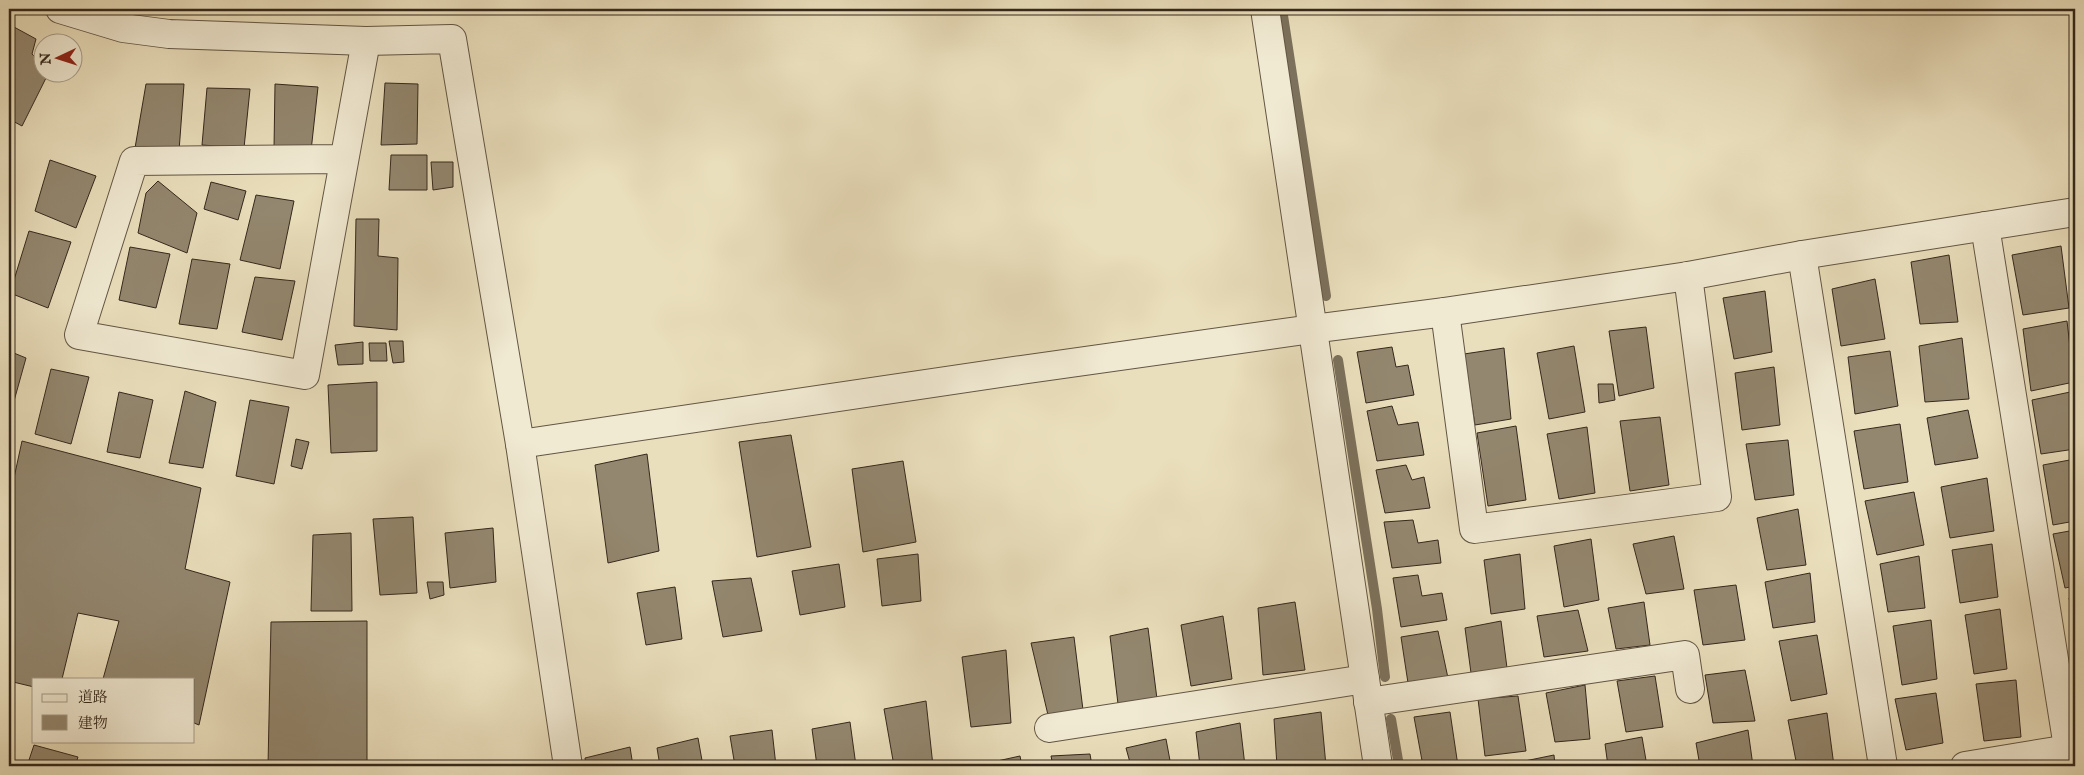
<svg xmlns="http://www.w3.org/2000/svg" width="2084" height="775" font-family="'IM FELL English','Noto Serif JP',serif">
	<rect width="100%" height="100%" fill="#eadfbc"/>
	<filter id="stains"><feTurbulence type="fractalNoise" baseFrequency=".004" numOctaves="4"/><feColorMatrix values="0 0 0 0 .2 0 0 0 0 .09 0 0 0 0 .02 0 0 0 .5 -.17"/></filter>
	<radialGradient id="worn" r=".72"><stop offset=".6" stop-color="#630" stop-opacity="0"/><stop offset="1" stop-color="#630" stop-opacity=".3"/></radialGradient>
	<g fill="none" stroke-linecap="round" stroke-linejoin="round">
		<!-- stream -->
		<g stroke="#7c715c" stroke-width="10">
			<polyline points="1282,9 1326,296"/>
			<polyline points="1338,360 1377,609 1385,677"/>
			<polyline points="1391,719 1399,766"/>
		</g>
	</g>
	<!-- building -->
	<g fill="#93876f" stroke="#34281c">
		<polygon points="14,27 36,39 32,54 42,64 42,72 49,72 22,126 9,119 9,40"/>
		<polygon points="385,83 418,84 417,144 381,145"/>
		<polygon points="146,84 184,84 179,151 135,148"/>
		<polygon points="275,84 318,87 311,151 274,148"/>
		<polygon points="207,88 250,89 244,148 202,145"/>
		<polygon points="391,155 427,155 427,190 389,190"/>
		<polygon points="50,160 96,176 76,228 35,211"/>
		<polygon points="431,162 453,162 453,187 433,190"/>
		<polygon points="158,181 197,213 187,253 138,233 146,193"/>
		<polygon points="211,182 246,191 238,220 204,209"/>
		<polygon points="256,195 294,201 280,269 240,260"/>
		<polygon points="356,219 379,219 378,256 398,258 397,330 354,326"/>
		<polygon points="29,231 71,242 48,308 10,293"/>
		<polygon points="2061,246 2069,308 2023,315 2012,255"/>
		<polygon points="130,247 170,254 156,308 119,300"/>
		<polygon points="1949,255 1958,322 1920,324 1911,262"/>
		<polygon points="192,259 230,264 217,329 179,324"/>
		<polygon points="255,277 295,281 282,340 242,332"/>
		<polygon points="1875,279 1885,339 1841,346 1832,289"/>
		<polygon points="1765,291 1772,352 1734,359 1723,298"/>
		<polygon points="2067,321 2074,382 2031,391 2023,329"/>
		<polygon points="1646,327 1654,388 1619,396 1609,331"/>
		<polygon points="1962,338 1969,399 1925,402 1919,346"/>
		<polygon points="389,341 403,341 404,362 393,363"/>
		<polygon points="363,342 363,364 338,365 335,345"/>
		<polygon points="369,343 386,343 387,361 370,361"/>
		<polygon points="1574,346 1585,412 1549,419 1537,353"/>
		<polygon points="1392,347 1396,367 1408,365 1414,395 1366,403 1357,352"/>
		<polygon points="1504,348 1511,419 1475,425 1464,354"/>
		<polygon points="9,351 26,358 9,419"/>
		<polygon points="1890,351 1898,406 1855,414 1848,357"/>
		<polygon points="1774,367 1780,425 1742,430 1735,373"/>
		<polygon points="51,369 89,377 71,444 35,434"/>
		<polygon points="377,382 377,451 331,453 328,385"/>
		<polygon points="1598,384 1613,384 1615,400 1599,403"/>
		<polygon points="185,391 216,402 203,468 169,463"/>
		<polygon points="2075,391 2075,449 2041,454 2032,400"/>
		<polygon points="119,392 153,400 140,458 107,452"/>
		<polygon points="250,400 289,407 274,484 236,476"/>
		<polygon points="1392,406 1398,425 1418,422 1424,455 1377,461 1367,411"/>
		<polygon points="1968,410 1978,458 1935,465 1927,418"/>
		<polygon points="1660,417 1669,485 1630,491 1620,421"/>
		<polygon points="1900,424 1908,482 1864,489 1854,431"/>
		<polygon points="1516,426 1526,500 1488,506 1477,433"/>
		<polygon points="1587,427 1595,493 1559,499 1547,434"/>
		<polygon points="791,435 811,547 757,557 739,442"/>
		<polygon points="296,439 309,442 302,469 291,466"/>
		<polygon points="1788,440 1794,495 1755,500 1746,444"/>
		<polygon points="22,441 201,488 185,569 230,582 199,725 194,723 194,679 103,679 119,621 78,613 62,679 34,679 34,687 9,681 9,501"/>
		<polygon points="647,454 659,551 608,563 595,465"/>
		<polygon points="2075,459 2075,521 2053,525 2043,465"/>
		<polygon points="903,461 916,542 863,552 852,469"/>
		<polygon points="1406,465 1412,480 1424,477 1430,508 1385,513 1376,470"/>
		<polygon points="1987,478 1994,531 1950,538 1941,487"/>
		<polygon points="1914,492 1924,545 1877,555 1865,501"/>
		<polygon points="1798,509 1806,565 1767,570 1757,518"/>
		<polygon points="413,517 417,593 380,595 373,519"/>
		<polygon points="1413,520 1418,543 1438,540 1441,563 1392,568 1384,522"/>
		<polygon points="493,528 496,582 450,588 445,533"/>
		<polygon points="2075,530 2075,586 2065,588 2053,534"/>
		<polygon points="351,533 352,611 311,611 313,535"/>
		<polygon points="1674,536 1684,589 1646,594 1633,544"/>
		<polygon points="1591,539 1599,600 1564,607 1554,546"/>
		<polygon points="1992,544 1998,597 1960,603 1952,550"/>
		<polygon points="918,554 921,601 882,606 877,559"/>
		<polygon points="1520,554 1525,609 1491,614 1484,560"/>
		<polygon points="1919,556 1925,608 1888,612 1880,564"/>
		<polygon points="839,564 845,607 800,615 792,571"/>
		<polygon points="1810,573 1815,622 1773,628 1765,582"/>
		<polygon points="1418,575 1422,596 1442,593 1447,620 1401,627 1393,578"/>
		<polygon points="751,578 762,631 723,637 712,581"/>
		<polygon points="427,582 443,582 444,595 430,599"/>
		<polygon points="1736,585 1745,640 1703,645 1694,590"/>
		<polygon points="675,587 682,639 646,645 637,593"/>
		<polygon points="2075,597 2075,624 2069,598"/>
		<polygon points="1295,602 1305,670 1263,675 1258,608"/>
		<polygon points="1644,602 1650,645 1616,649 1608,608"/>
		<polygon points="2000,609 2007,669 1974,674 1965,615"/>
		<polygon points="1578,610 1588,651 1544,657 1537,616"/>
		<polygon points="1223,616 1232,679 1191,686 1181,625"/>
		<polygon points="1931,620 1937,679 1902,685 1893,626"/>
		<polygon points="367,621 367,766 268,766 271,622"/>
		<polygon points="1501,621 1507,668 1471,673 1465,628"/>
		<polygon points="1148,628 1157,699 1118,704 1110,636"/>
		<polygon points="1438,631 1448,678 1408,683 1401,637"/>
		<polygon points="1817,635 1827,694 1791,701 1779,641"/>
		<polygon points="1074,637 1083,710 1048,715 1031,643"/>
		<polygon points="1006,650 1011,723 971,727 962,657"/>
		<polygon points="1745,670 1755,721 1713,723 1705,675"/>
		<polygon points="1655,676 1663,727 1626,732 1617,681"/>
		<polygon points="2016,680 2021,737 1984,741 1976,684"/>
		<polygon points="1585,685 1590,739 1555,742 1546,693"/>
		<polygon points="1936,693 1943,743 1906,750 1895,699"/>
		<polygon points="1518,696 1526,751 1485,756 1478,699"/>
		<polygon points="926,701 933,766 894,766 884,709"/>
		<polygon points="1321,712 1326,766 1277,766 1274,719"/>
		<polygon points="1450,712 1458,766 1423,766 1414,717"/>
		<polygon points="1827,713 1834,766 1797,766 1788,720"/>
		<polygon points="850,722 856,766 817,766 812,729"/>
		<polygon points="1240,723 1245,766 1200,766 1196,732"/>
		<polygon points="772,730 776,766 735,766 730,736"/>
		<polygon points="1748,730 1753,766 1700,766 1696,743"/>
		<polygon points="1642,737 1647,766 1608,766 1605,744"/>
		<polygon points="698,738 703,766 660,766 657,748"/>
		<polygon points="1166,739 1171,766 1131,766 1126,748"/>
		<polygon points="34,745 78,757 75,766 27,766"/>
		<polygon points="630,747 633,766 586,766 585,758"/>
		<polygon points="1090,754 1092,766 1053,766 1051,756"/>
		<polygon points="1554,755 1555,766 1520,766 1520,762"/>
		<polygon points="1020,756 1022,766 979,766 979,765"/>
	</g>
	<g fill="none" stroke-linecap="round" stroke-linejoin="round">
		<defs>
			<g id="street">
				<polyline points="60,9 123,28 169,34 366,41 452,39 520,444 568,766"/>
				<polyline points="1265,9 1378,766"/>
				<polyline points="344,159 134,161 79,335 305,375 366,41"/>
				<polyline points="1985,226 2071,766"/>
				<polyline points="1802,255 1883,766"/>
				<polyline points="1445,312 1474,529 1717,497 1688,276"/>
				<polyline points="520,444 1021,370 1312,329 1445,312 1688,276 1802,255 2075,212"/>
				<polyline points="1368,702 1685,655 1690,689"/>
				<polyline points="1049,728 1365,679"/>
				<polyline points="1965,766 2075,748"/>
			</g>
		</defs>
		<!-- street casing -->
		<use href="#street" stroke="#625644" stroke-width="30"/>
		<!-- street -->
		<use href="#street" stroke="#f1ead3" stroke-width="28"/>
	</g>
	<!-- margin -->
	<rect width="2084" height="775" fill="none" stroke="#eadfbc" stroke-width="30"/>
	<rect x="10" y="10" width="2064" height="755" fill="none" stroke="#34281c" stroke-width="2.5"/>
	<rect x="15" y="15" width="2054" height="745" fill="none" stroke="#34281c"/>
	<!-- legend -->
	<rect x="32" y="678" width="162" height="65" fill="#f1ead3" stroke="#a59c8a"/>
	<rect x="42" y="694" width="25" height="8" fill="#f1ead3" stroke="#a59c8a"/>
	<text x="78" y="702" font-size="15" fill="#34281c">道路</text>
	<rect x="42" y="715" width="25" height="15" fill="#93876f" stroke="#a59c8a"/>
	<text x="78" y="728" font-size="15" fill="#34281c">建物</text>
	<!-- north arrow -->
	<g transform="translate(58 58) rotate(266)"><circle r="24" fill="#f1ead3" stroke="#a59c8a"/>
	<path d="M0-4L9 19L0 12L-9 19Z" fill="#8f2418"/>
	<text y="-8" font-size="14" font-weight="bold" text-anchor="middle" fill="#34281c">N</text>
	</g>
	<rect width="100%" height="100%" filter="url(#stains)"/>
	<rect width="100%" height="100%" fill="url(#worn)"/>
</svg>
